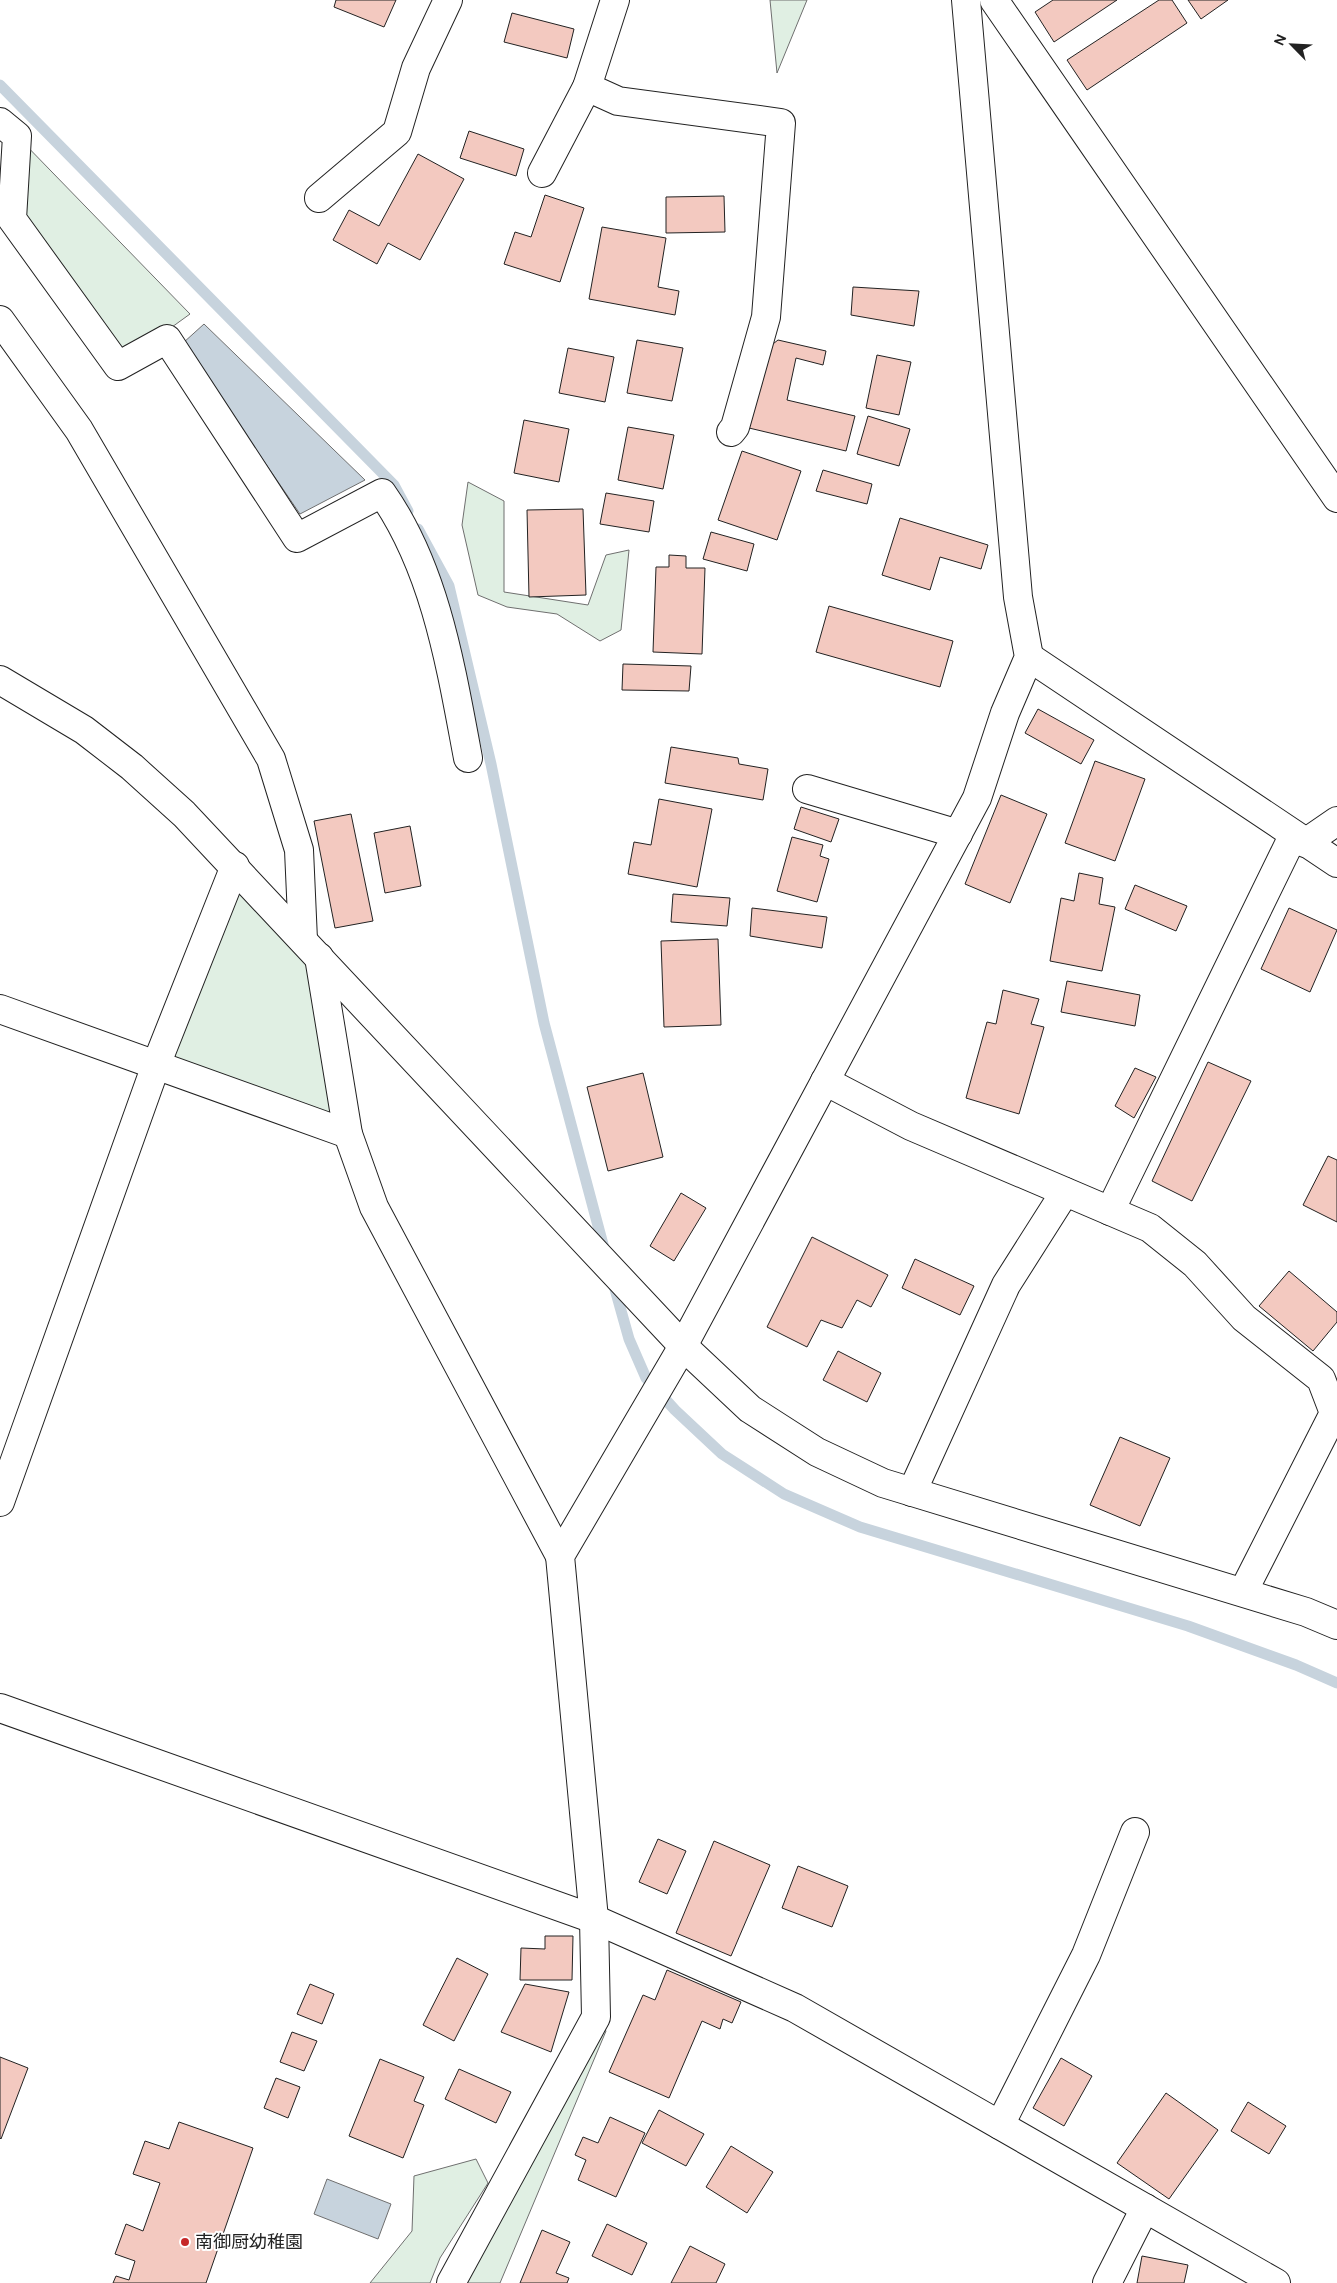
<svg xmlns="http://www.w3.org/2000/svg" width="1337" height="2283" font-family="'DM Sans','Noto Sans JP',sans-serif">
	<rect width="100%" height="100%" fill="#fff"/>
	<!-- green -->
	<g fill="#e0efe3" stroke="#6f6f6f">
		<polygon points="770,0 807,0 777,73"/>
		<polygon points="17,136 190,314 118,366 12,219"/>
		<polygon points="468,482 504,501 504,592 588,605 606,555 629,550 621,630 600,641 557,614 507,607 478,595 462,525"/>
		<polygon points="235,866 319,957 332,1128 156,1065"/>
		<polygon points="596,2017 606,2031 500,2283 451,2283"/>
		<polygon points="476,2159 488,2183 440,2258 430,2283 370,2283 412,2231 414,2176"/>
	</g>
	<!-- water -->
	<g fill="#c7d3dd" stroke="#6f6f6f">
		<polygon points="204,324 365,480 300,514 183,343"/>
		<polygon points="327,2179 391,2204 378,2239 314,2214"/>
	</g>
	<g fill="none" stroke-linecap="round" stroke-linejoin="round">
		<!-- stream -->
		<g stroke="#c7d3dd" stroke-width="11">
			<polyline points="0,85 394,485 408,511"/>
			<polyline points="418,529 449,586 491,764 544,1023 605,1252"/>
			<polyline points="613,1282 629,1339 646,1378 675,1410 722,1454 784,1494 860,1527 1188,1626 1296,1665 1337,1683"/>
		</g>
	</g>
	<!-- building -->
	<g fill="#f3c9c0" stroke="#222">
		<polygon points="336,0 396,0 384,27 334,7"/>
		<polygon points="1053,0 1117,0 1054,42 1035,12"/>
		<polygon points="1159,0 1172,0 1187,23 1087,90 1067,60"/>
		<polygon points="1188,0 1228,0 1201,19"/>
		<polygon points="512,13 574,29 567,58 504,42"/>
		<polygon points="469,131 524,149 516,176 460,158"/>
		<polygon points="418,154 464,179 420,260 388,243 377,264 333,240 349,210 379,226"/>
		<polygon points="545,195 584,208 560,282 504,264 515,232 531,237"/>
		<polygon points="724,196 725,232 666,233 666,197"/>
		<polygon points="602,227 666,238 658,287 679,291 675,315 589,299"/>
		<polygon points="853,287 919,291 914,326 851,315"/>
		<polygon points="637,340 683,348 672,401 627,393"/>
		<polygon points="778,340 826,351 823,365 796,358 787,400 855,416 846,451 749,428 769,347"/>
		<polygon points="568,348 614,357 605,402 559,393"/>
		<polygon points="877,355 911,362 899,415 866,408"/>
		<polygon points="868,416 910,429 899,466 857,454"/>
		<polygon points="524,420 569,429 559,482 514,473"/>
		<polygon points="628,427 674,435 663,489 618,480"/>
		<polygon points="742,451 801,471 777,540 718,520"/>
		<polygon points="823,470 872,484 867,504 816,491"/>
		<polygon points="606,493 654,501 649,532 600,524"/>
		<polygon points="583,509 586,595 529,597 527,510"/>
		<polygon points="900,518 988,545 981,569 940,557 930,590 882,575"/>
		<polygon points="711,532 754,544 747,571 703,559"/>
		<polygon points="669,555 686,556 686,568 705,568 702,654 653,652 656,567 669,567"/>
		<polygon points="829,606 953,641 940,687 816,652"/>
		<polygon points="623,664 691,666 689,691 622,690"/>
		<polygon points="1038,709 1094,740 1081,764 1025,733"/>
		<polygon points="671,747 738,758 739,764 768,769 763,800 665,783"/>
		<polygon points="1095,761 1145,779 1115,861 1065,843"/>
		<polygon points="1001,795 1047,814 1010,903 965,884"/>
		<polygon points="659,799 712,809 697,887 628,874 634,842 651,845"/>
		<polygon points="801,807 839,819 831,842 794,829"/>
		<polygon points="351,814 373,921 335,928 314,821"/>
		<polygon points="410,826 421,886 385,893 374,833"/>
		<polygon points="792,837 823,845 820,856 829,859 817,902 777,891"/>
		<polygon points="1079,873 1103,878 1099,904 1115,907 1102,971 1050,961 1061,898 1074,901"/>
		<polygon points="1135,885 1187,906 1176,931 1125,909"/>
		<polygon points="673,894 730,898 727,926 671,922"/>
		<polygon points="752,908 827,917 822,948 750,936"/>
		<polygon points="1289,908 1337,930 1310,992 1261,969"/>
		<polygon points="718,939 721,1025 664,1027 661,941"/>
		<polygon points="1067,981 1140,995 1135,1026 1061,1012"/>
		<polygon points="1003,990 1039,999 1031,1024 1044,1027 1019,1114 966,1098 987,1022 996,1024"/>
		<polygon points="1208,1062 1251,1081 1192,1201 1152,1181"/>
		<polygon points="1135,1068 1156,1077 1134,1118 1115,1106"/>
		<polygon points="643,1073 663,1157 608,1171 587,1087"/>
		<polygon points="1328,1156 1337,1160 1337,1222 1303,1205"/>
		<polygon points="681,1193 706,1208 674,1261 650,1246"/>
		<polygon points="812,1237 888,1275 871,1307 857,1300 842,1328 821,1320 807,1347 767,1327"/>
		<polygon points="915,1259 974,1286 960,1315 902,1288"/>
		<polygon points="1289,1271 1337,1312 1337,1322 1313,1351 1259,1306"/>
		<polygon points="838,1351 881,1373 867,1402 823,1380"/>
		<polygon points="1120,1437 1170,1458 1140,1526 1090,1505"/>
		<polygon points="658,1839 686,1851 667,1894 639,1882"/>
		<polygon points="714,1841 770,1865 731,1956 676,1933"/>
		<polygon points="798,1866 848,1886 832,1927 782,1908"/>
		<polygon points="545,1936 573,1936 572,1980 520,1980 521,1948 545,1949"/>
		<polygon points="457,1958 488,1974 454,2041 423,2025"/>
		<polygon points="667,1970 741,2002 732,2023 723,2019 720,2029 702,2021 669,2098 609,2072 643,1995 655,2000"/>
		<polygon points="310,1984 334,1994 322,2024 297,2014"/>
		<polygon points="525,1984 569,1992 551,2052 501,2032"/>
		<polygon points="292,2032 317,2041 304,2071 280,2062"/>
		<polygon points="0,2057 28,2068 1,2139 0,2138"/>
		<polygon points="1061,2058 1092,2076 1064,2126 1033,2108"/>
		<polygon points="380,2059 424,2077 414,2101 424,2105 403,2158 349,2136"/>
		<polygon points="459,2069 511,2092 496,2123 445,2099"/>
		<polygon points="276,2078 300,2087 288,2118 264,2108"/>
		<polygon points="1166,2093 1218,2130 1169,2199 1117,2163"/>
		<polygon points="1248,2102 1286,2126 1269,2154 1231,2131"/>
		<polygon points="659,2110 704,2134 686,2166 642,2143"/>
		<polygon points="610,2117 645,2133 616,2197 578,2180 586,2160 575,2155 583,2137 598,2143"/>
		<polygon points="179,2122 253,2148 206,2283 113,2283 116,2276 129,2280 135,2261 115,2254 126,2224 143,2231 160,2183 133,2174 145,2141 169,2149"/>
		<polygon points="731,2146 773,2172 747,2213 706,2187"/>
		<polygon points="607,2224 647,2243 632,2275 592,2256"/>
		<polygon points="542,2230 570,2242 556,2273 569,2278 567,2283 520,2283"/>
		<polygon points="690,2246 725,2264 716,2283 671,2283"/>
		<polygon points="1142,2256 1188,2265 1184,2283 1137,2283"/>
	</g>
	<g fill="none" stroke-linecap="round" stroke-linejoin="round">
		<defs>
			<g id="minor">
				<polyline points="994,0 1337,498"/>
				<polyline points="587,87 618,101 781,123 766,317 735,427 731,432"/>
				<path d="M0,122l17,14 -5,83 106,147 49,-27 130,199 85,-45c54,77 69,175 86,265"/>
				<polyline points="542,173 587,87 615,0"/>
				<polyline points="319,198 397,132 416,68 448,0"/>
				<polyline points="0,320 79,430 271,759 299,850 303,940"/>
				<polyline points="1029,657 1337,863"/>
				<polyline points="0,680 84,730 132,767 184,814 683,1346 750,1409 817,1452 883,1483 1306,1612 1337,1625"/>
				<polyline points="807,789 958,834"/>
				<polyline points="1305,843 1337,821"/>
				<polyline points="319,957 348,1134 374,1207 560,1556"/>
				<polyline points="0,1009 348,1134"/>
				<polyline points="825,1081 911,1126 1150,1228 1195,1264 1244,1318 1321,1379 1334,1413 1243,1592"/>
				<polyline points="1110,1211 1293,836"/>
				<polyline points="912,1492 1006,1285 1065,1192"/>
				<polyline points="0,1502 156,1065 235,866"/>
				<polyline points="0,1708 594,1919 795,2008 1276,2283"/>
				<polyline points="1000,2125 1086,1955 1135,1832"/>
				<polyline points="451,2283 596,2017 594,1919 560,1556 683,1346 977,798 1005,713 1029,657 1018,597 966,0"/>
				<polyline points="1107,2283 1145,2208"/>
			</g>
		</defs>
		<!-- minor casing -->
		<use href="#minor" stroke="#222" stroke-width="30"/>
		<!-- minor -->
		<use href="#minor" stroke="#fff" stroke-width="28"/>
	</g>
	<!-- markers -->
	<circle fill="#c62828" stroke="#fff" stroke-width="2" cx="185" cy="2242" r="5"/>
	<g text-anchor="middle" stroke-width="4" stroke-linejoin="round" paint-order="stroke">
		<!-- poi labels -->
		<g font-size="18" fill="#222" stroke="#fff" text-anchor="start">
			<text x="195" y="2248">南御厨幼稚園</text>
		</g>
	</g>
	<!-- north arrow -->
	<g transform="translate(1292 45) rotate(294)" stroke="#ffffff" stroke-width="4" paint-order="stroke">
	<path d="M0-4L9 19L0 12L-9 19Z" fill="#222222"/>
	<text y="-8" font-size="14" font-weight="bold" text-anchor="middle" fill="#222222">N</text>
	</g>
</svg>
